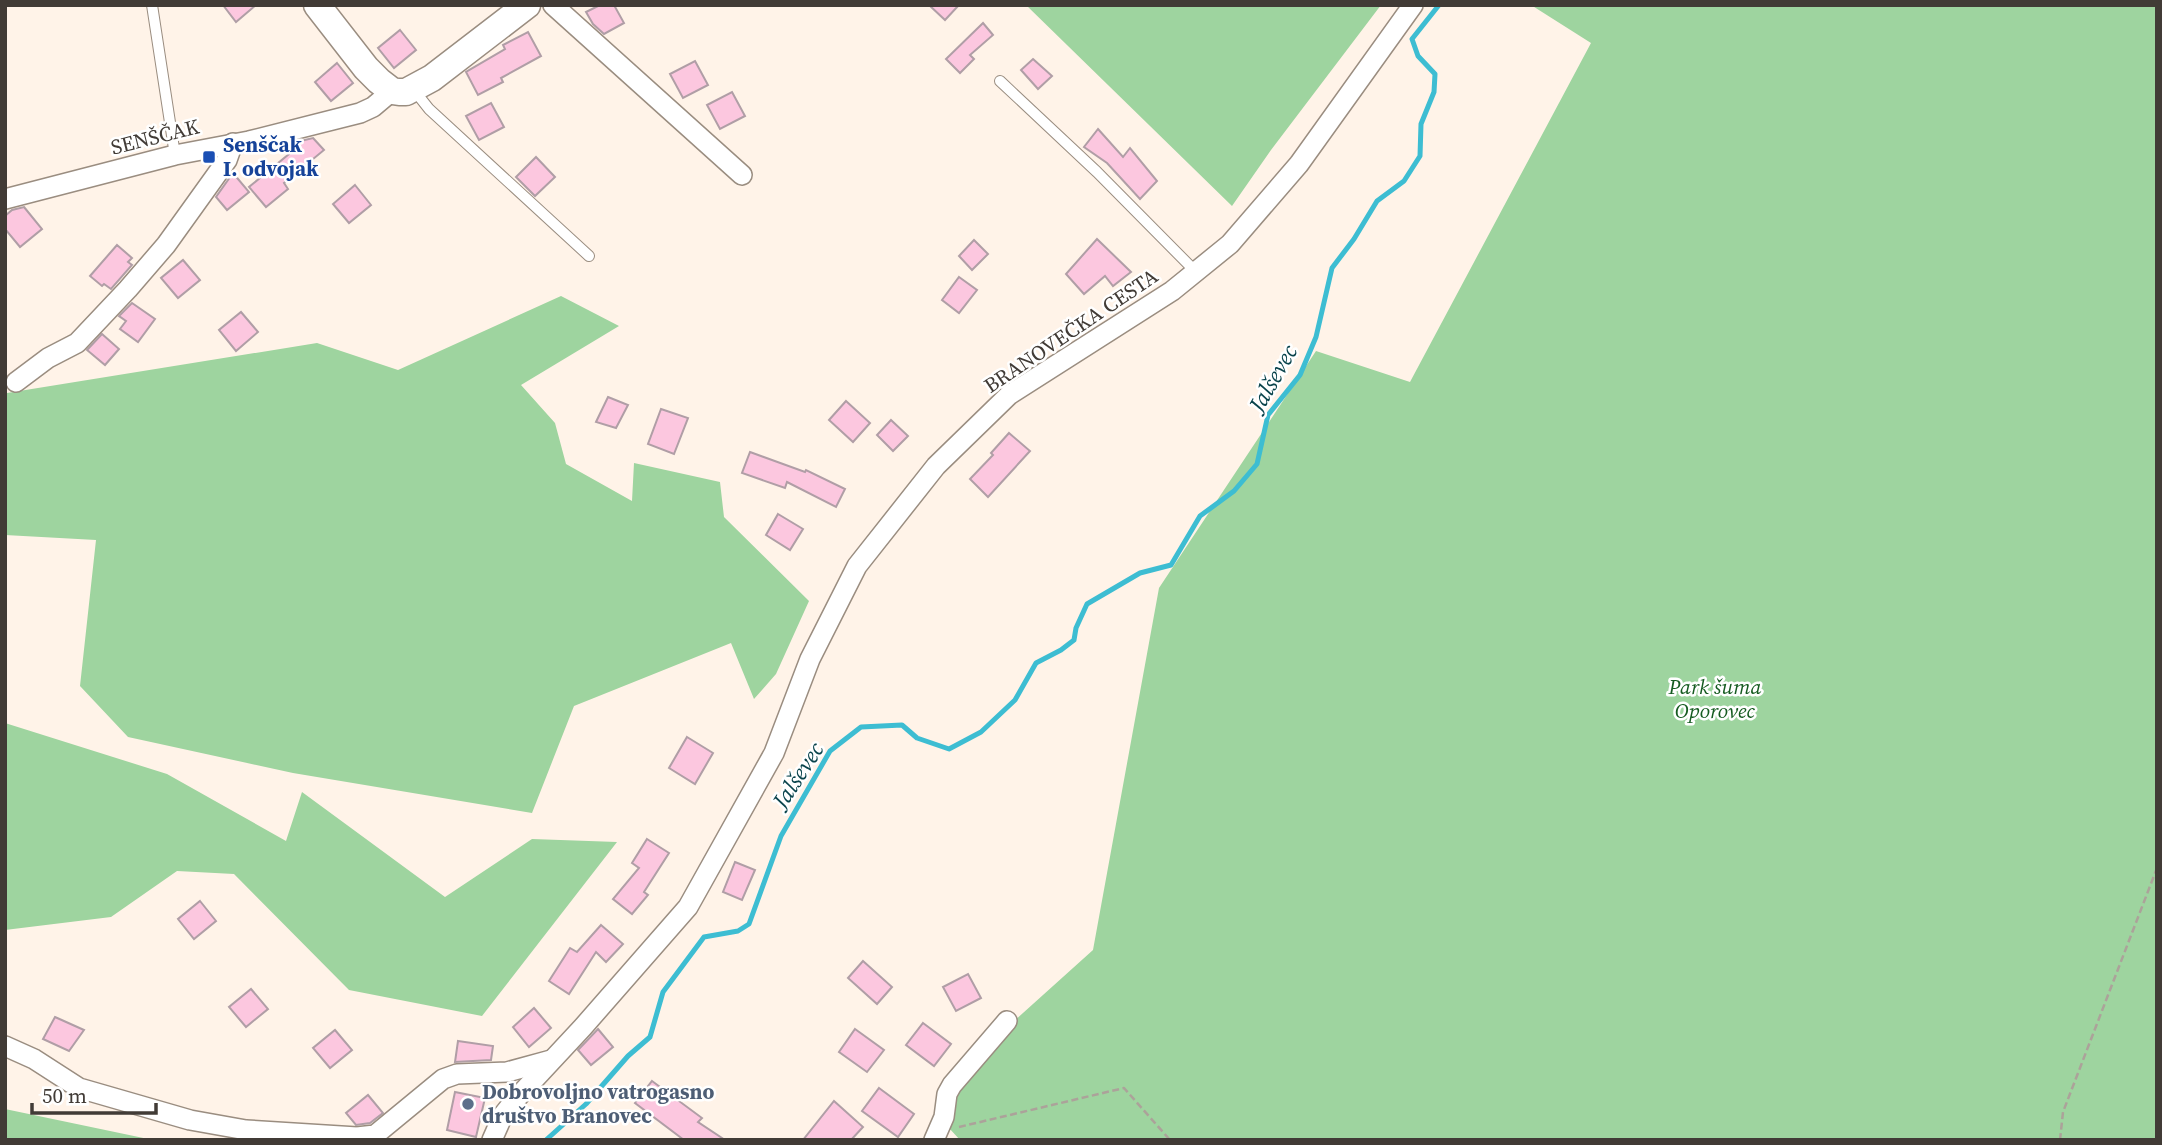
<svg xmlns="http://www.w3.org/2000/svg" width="2162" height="1145" font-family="'Source Serif 4',serif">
	<rect width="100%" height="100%" fill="#fff3e8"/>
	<!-- green -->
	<g fill="#9ed49f">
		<polygon points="1026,5 1381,5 1271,150 1232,206"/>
		<polygon points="1531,5 2157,5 2157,1140 960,1140 949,1128 963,1067 1093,950 1159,588 1316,351 1410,382 1591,43"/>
		<polygon points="561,296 619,326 521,385 555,423 566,464 632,501 634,463 720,482 724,517 809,601 776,674 754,699 731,643 574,706 532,813 293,773 128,737 80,686 96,540 5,535 7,393 317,343 398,370"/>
		<polygon points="5,723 167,774 286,841 302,792 445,897 532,839 617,842 482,1016 349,990 234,874 177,871 111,917 5,930"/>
		<polygon points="5,1109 153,1140 5,1140"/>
	</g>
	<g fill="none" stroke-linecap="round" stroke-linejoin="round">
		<!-- stream -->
		<polyline stroke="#3dbdd2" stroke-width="5" points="546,1140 586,1104 628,1056 650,1037 663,992 704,937 738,931 749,924 781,836 830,751 861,727 902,725 917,738 949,749 981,732 1015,700 1036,663 1061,650 1074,640 1076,628 1087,604 1140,573 1171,565 1200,516 1234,491 1257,464 1268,415 1300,375 1316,337 1332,268 1354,239 1377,201 1404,181 1420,156 1421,124 1434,92 1435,74 1418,56 1412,39 1439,5"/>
	</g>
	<!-- building -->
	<g fill="#fcc7df" stroke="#b09ea6" stroke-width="2">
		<polygon points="223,5 256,5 236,22"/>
		<polygon points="600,5 614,5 624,23 604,34 593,24 586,12"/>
		<polygon points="929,5 959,5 945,20"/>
		<polygon points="983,23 993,35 970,55 974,59 960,73 946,59"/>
		<polygon points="400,30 416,50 394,68 378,48"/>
		<polygon points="528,32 541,56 501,78 503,82 478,95 466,72 505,49 503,45"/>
		<polygon points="1033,59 1052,76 1038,89 1021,70"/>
		<polygon points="695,61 708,85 683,98 670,74"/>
		<polygon points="337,63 353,83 331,101 315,82"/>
		<polygon points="732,92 745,116 720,129 707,105"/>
		<polygon points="491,103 504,127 479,140 466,116"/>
		<polygon points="1098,129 1123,157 1130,148 1157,181 1140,199 1107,163 1084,147"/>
		<polygon points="313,138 324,150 284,183 288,189 266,207 249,187 289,154 285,148 292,143"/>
		<polygon points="536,157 555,177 535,196 516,177"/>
		<polygon points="233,173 249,192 227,210 216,197"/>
		<polygon points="355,185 371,205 349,223 333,204"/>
		<polygon points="24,207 42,229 20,247 5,229 5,216 12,210"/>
		<polygon points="1097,239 1131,272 1113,286 1105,276 1084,294 1066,274"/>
		<polygon points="974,240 988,254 972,270 959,256"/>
		<polygon points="117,245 132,258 128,262 132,265 111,289 104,284 102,286 90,276"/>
		<polygon points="183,260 200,280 178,298 161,278"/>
		<polygon points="959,277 977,290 959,313 942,300"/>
		<polygon points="132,303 155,319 138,342 120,329 126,321 119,316"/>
		<polygon points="241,312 258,332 236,351 219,330"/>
		<polygon points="102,334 119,349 105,365 87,350"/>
		<polygon points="608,397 628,405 616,428 596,422"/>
		<polygon points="846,401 870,423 853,442 829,420"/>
		<polygon points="661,409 688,418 674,454 648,444"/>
		<polygon points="891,420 908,436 893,451 877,435"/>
		<polygon points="1009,433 1030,451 988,497 970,479 993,455 991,453"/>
		<polygon points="750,452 805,472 806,470 845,489 836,507 787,482 785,488 742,473"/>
		<polygon points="778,514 803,529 790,550 766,535"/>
		<polygon points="687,737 713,753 695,784 669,768"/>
		<polygon points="647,839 669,853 644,892 648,895 632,914 613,899 639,868 632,863"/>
		<polygon points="735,862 755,870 742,900 723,892"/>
		<polygon points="200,901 216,921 194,939 178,919"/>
		<polygon points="601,925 623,944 606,962 596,952 569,994 549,981 570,948 577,952"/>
		<polygon points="863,961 892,987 877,1004 848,978"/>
		<polygon points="968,974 981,998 956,1011 943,987"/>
		<polygon points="251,989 268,1009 246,1027 229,1007"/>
		<polygon points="534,1008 551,1028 529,1047 513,1027"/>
		<polygon points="55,1017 84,1030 69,1051 43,1039"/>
		<polygon points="923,1023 951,1044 934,1066 906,1045"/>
		<polygon points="598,1029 613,1047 591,1065 578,1050"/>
		<polygon points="855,1029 884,1050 867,1072 839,1052"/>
		<polygon points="335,1030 352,1050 330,1068 313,1048"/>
		<polygon points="458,1041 493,1046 491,1060 455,1062"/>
		<polygon points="652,1081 702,1118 698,1122 725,1140 684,1140 635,1103"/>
		<polygon points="879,1088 914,1114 898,1137 862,1111"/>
		<polygon points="455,1092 485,1098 476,1137 447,1130"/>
		<polygon points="368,1095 383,1113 370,1123 356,1125 346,1113"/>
		<polygon points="834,1101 863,1127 851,1140 803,1140"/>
	</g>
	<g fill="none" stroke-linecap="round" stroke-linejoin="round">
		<defs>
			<g id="lane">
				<polyline points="152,5 175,155"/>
				<polyline points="1000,81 1097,172 1196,272"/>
				<polyline points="414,90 429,109 589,256"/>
			</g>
			<g id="street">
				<polyline points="553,5 742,175"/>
				<polyline points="5,199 175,155 249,141 360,113 373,107 392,91"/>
				<polyline points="16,382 48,358 77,343 128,289 166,245 227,160 233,143"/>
				<polyline points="5,1046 34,1059 79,1088 190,1120 246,1130 357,1137 375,1135 443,1079 457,1074 507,1072 551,1060"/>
				<polyline points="492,1140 503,1115 515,1100 583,1027 688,907 774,753 810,659 857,566 936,466 1009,395 1172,291 1230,244 1299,164 1413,5"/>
				<polyline points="934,1140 944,1117 947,1094 952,1085 1007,1021"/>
			</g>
			<polyline id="secondary" points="317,5 366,68 379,81 392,91 399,92 406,92 432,78 527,5"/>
		</defs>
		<!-- lane casing -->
		<use href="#lane" stroke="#9a8d80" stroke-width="12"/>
		<!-- street casing -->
		<use href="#street" stroke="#9a8d80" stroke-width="22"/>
		<!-- secondary casing -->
		<use href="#secondary" stroke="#9a8d80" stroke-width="29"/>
		<!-- path -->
		<g stroke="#aca29a" stroke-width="2.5" stroke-dasharray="7 3.5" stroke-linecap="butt">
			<polyline points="959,1127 1124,1088 1170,1140"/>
			<polyline points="2060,1140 2063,1112 2157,868"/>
		</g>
		<!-- lane -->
		<use href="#lane" stroke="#fff" stroke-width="10"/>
		<!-- street -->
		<use href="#street" stroke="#fff" stroke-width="19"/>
		<!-- secondary -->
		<use href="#secondary" stroke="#fff" stroke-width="26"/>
	</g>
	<!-- markers -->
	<rect fill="#1a4fb4" stroke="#fff" stroke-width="2.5" x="202" y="150" width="14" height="14" rx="3.5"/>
	<circle fill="#5c6f8a" stroke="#fff" stroke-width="2.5" cx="468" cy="1104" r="7"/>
	<g text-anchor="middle" stroke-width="5" stroke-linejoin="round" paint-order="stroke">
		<!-- street labels -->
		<g font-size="21" fill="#413b36" stroke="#fff">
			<text transform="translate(155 137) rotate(-14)" y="7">SENŠČAK</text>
			<text transform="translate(1071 331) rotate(-34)" y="7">BRANOVEČKA CESTA</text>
		</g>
		<!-- transit labels -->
		<g font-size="21" font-weight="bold" fill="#164399" stroke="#fff" text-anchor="start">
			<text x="223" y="152">Senščak<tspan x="223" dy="24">I. odvojak</tspan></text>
		</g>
		<!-- park labels -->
		<g font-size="21" font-style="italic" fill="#155b20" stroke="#fff">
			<text x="1715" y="694">Park šuma<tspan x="1715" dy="24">Oporovec</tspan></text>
		</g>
		<!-- service labels -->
		<g font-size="21" font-weight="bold" fill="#4e5e75" stroke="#fff" text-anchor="start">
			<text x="482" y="1099">Dobrovoljno vatrogasno<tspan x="482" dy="24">društvo Branovec</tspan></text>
		</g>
		<!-- water labels -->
		<g font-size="23" font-style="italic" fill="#0a444c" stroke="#fff">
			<text transform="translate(1273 378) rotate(-60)" y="8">Jalševec</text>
			<text transform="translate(798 775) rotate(-57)" y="8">Jalševec</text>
		</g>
	</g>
	<!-- border -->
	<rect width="2162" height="1145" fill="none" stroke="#413b36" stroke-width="14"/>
	<!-- scale -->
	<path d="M32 1103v10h124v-10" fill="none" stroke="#413b36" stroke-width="3.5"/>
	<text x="42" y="1103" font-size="21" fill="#413b36" stroke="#ffffff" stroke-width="5" paint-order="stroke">50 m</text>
</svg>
